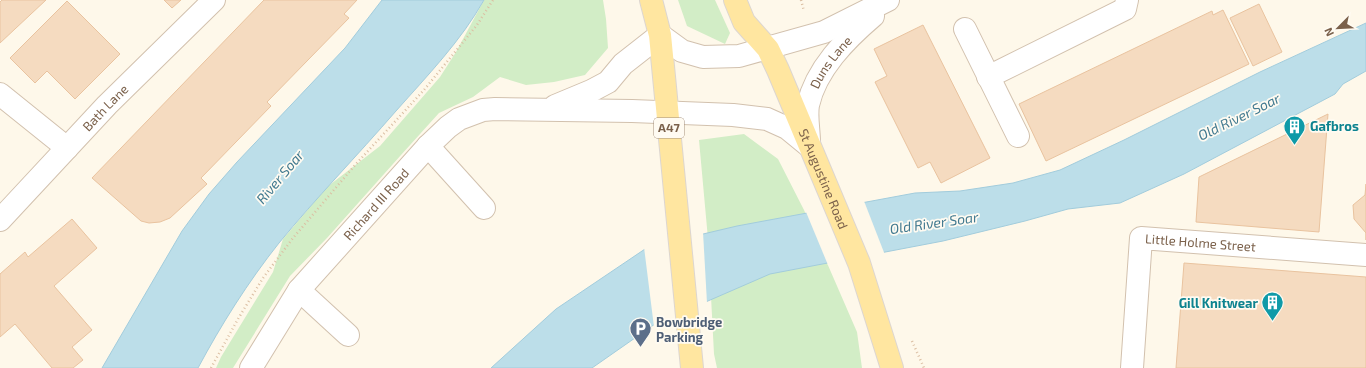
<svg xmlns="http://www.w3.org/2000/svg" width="1366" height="368" font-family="'Exo 2',sans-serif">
	<rect width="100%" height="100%" fill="#fef8ea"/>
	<!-- green -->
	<g fill="#d2edc6">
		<polygon points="484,0 603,0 606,19 608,48 585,75 554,82 526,85 500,77 473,97 439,113 401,155 327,238 290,276 233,368 216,368 221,357 273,272 283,239 327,187 380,146 440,77 456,52"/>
		<polygon points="678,0 715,0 730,33 725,44 687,26"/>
		<polygon points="744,134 778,159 804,210 857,332 862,368 717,368 714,354 708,239 699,140"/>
	</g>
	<!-- water -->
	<g fill="#bcdee9" stroke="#a2ccdc">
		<path d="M382,0h102c-23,41 -57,76 -88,111 -39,45 -80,87 -117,132 -31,39 -58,82 -81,125h-96l80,-137 27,-37 28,-32 108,-114z"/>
		<polygon points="1366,23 1366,71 1343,84 1335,94 1184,174 1120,203 1068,209 1025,221 943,241 770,274 655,324 592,368 491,368 556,309 648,247 737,226 915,193 960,191 1013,183 1060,170 1124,140 1260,72"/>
	</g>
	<!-- pier -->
	<g fill="#fef8ea">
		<polygon points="864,201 885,255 828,265 806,212"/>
		<polygon points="703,232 707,303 654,327 644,247 647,245"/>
	</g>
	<!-- building -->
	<g fill="#f5dbc0" stroke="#e9c39f">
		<polygon points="2,0 46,0 0,43 0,2"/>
		<polygon points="164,0 181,0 172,8"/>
		<polygon points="264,0 357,0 344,14 349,18 267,102 271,106 201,178 207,184 170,218 160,222 149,223 141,221 92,178"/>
		<polygon points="67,1 120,54 75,99 47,71 35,83 10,58"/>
		<polygon points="1259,4 1282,52 1253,66 1230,18"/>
		<polygon points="1223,10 1249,64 1046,161 1019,104 1212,11 1213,15"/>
		<polygon points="923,25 990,158 941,183 930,162 918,168 875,82 887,76 874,49"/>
		<polygon points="1328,114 1319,232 1196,222 1199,177"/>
		<polygon points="1366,184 1366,240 1366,233 1354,219 1353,205 1365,195"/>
		<polygon points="72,219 97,248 54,286 92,330 72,347 83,360 73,368 52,368 15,324 0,337 0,274 25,252 28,257"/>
		<polygon points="1184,263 1366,277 1366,368 1176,368"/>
	</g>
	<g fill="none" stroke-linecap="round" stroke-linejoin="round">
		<defs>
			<g id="minor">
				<polyline points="965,29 1018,136"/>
				<polyline points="988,77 1125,9 1127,0"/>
				<polyline points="0,94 67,148"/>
				<polyline points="555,106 591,91 608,82 623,64 660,35 682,51 703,57 739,56 824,32 888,0"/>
				<path id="s1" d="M809,142c0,-11 -3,-26 -1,-37 8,-36 38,-66 65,-89"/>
				<polyline points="428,146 484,208"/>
				<path id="s2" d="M0,220l107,-115 107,-105"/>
				<polyline points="299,290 348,335"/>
				<path id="s3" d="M251,368l48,-78 129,-144 20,-19 11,-8 24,-9 12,-1 137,2 101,4 34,4 20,9 22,18"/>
				<path id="s4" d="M1132,368l9,-130 225,17"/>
			</g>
			<g id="major">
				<polyline points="651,0 660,35 692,368"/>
				<path id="s5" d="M735,0l9,22 24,27 10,21 81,193 33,105"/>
			</g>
		</defs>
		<!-- minor casing -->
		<use href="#minor" stroke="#d2c1ae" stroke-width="24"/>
		<!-- major casing -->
		<use href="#major" stroke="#ddd6d0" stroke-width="24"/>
		<!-- path -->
		<g stroke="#dbbea2" stroke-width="2.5" stroke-dasharray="1 3" stroke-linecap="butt">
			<polyline points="801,0 804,11"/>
			<polyline points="912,341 924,368"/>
			<polyline points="211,368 238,319 263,278 293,238 356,164 424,90 477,25 493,0"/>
		</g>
		<!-- minor -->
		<use href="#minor" stroke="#fff" stroke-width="22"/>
		<!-- major -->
		<use href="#major" stroke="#ffe6a0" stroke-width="22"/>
	</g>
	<!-- icons -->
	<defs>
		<symbol id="building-pin" viewBox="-11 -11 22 30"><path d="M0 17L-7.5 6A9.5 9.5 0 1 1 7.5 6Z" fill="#0f9aa8" stroke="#fffbf2"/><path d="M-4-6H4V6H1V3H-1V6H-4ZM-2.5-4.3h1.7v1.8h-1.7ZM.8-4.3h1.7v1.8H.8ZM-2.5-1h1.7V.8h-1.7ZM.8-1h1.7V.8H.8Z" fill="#fff"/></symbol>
		<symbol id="parking-pin" viewBox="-11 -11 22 30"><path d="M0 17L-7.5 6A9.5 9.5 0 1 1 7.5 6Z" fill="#5c6f8a" stroke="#fffbf2"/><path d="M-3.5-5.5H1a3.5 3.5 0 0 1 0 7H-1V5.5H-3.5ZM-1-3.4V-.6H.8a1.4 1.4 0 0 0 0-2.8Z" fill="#fff"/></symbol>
	</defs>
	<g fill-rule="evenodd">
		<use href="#building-pin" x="1282" y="114" width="25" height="34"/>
		<use href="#building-pin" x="1260" y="290" width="25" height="34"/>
		<use href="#parking-pin" x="628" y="316" width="25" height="34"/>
	</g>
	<g text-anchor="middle" stroke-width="3.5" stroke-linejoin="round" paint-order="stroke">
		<!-- shield labels -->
		<rect fill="#fffbf2" stroke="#a38f7d" stroke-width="1" x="654" y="118" width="30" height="20" rx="3"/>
		<g font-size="12" font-weight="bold" fill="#7b614b">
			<text x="669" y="132">A47</text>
		</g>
		<!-- street labels -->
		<g font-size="13" fill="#7b614b" stroke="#fffbf2">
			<text dy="5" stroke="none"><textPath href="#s1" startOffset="86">Duns Lane</textPath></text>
			<text dy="5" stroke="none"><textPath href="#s2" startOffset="154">Bath Lane</textPath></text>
			<text dy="5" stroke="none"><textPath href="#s5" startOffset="201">St Augustine Road</textPath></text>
			<text dy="5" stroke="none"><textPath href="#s3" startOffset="207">Richard III Road</textPath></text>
			<text dy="5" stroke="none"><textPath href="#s4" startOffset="190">Little Holme Street</textPath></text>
		</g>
		<!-- culture labels -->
		<g font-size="13" font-weight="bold" fill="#0d838f" stroke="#fffbf2" text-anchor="start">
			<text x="1310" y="131">Gafbros</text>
			<text x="1258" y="308" text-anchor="end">Gill Knitwear</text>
		</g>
		<!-- service labels -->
		<g font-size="13" font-weight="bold" fill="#4e5e75" stroke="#fffbf2" text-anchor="start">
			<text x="656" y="327">Bowbridge<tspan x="656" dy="15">Parking</tspan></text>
		</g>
		<!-- water labels -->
		<g font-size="14" font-style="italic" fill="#427a90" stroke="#fffbf2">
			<text transform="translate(1239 117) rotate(-26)" y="5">Old River Soar</text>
			<text transform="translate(280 177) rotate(-50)" y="5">River Soar</text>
			<text transform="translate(934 223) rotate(-8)" y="5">Old River Soar</text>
		</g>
	</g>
	<!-- north arrow -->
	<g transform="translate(1338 28) rotate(246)" stroke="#fffbf2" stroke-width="3" paint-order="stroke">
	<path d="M0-3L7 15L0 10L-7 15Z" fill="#7b614b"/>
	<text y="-6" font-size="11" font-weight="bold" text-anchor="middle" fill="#7b614b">N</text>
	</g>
</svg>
